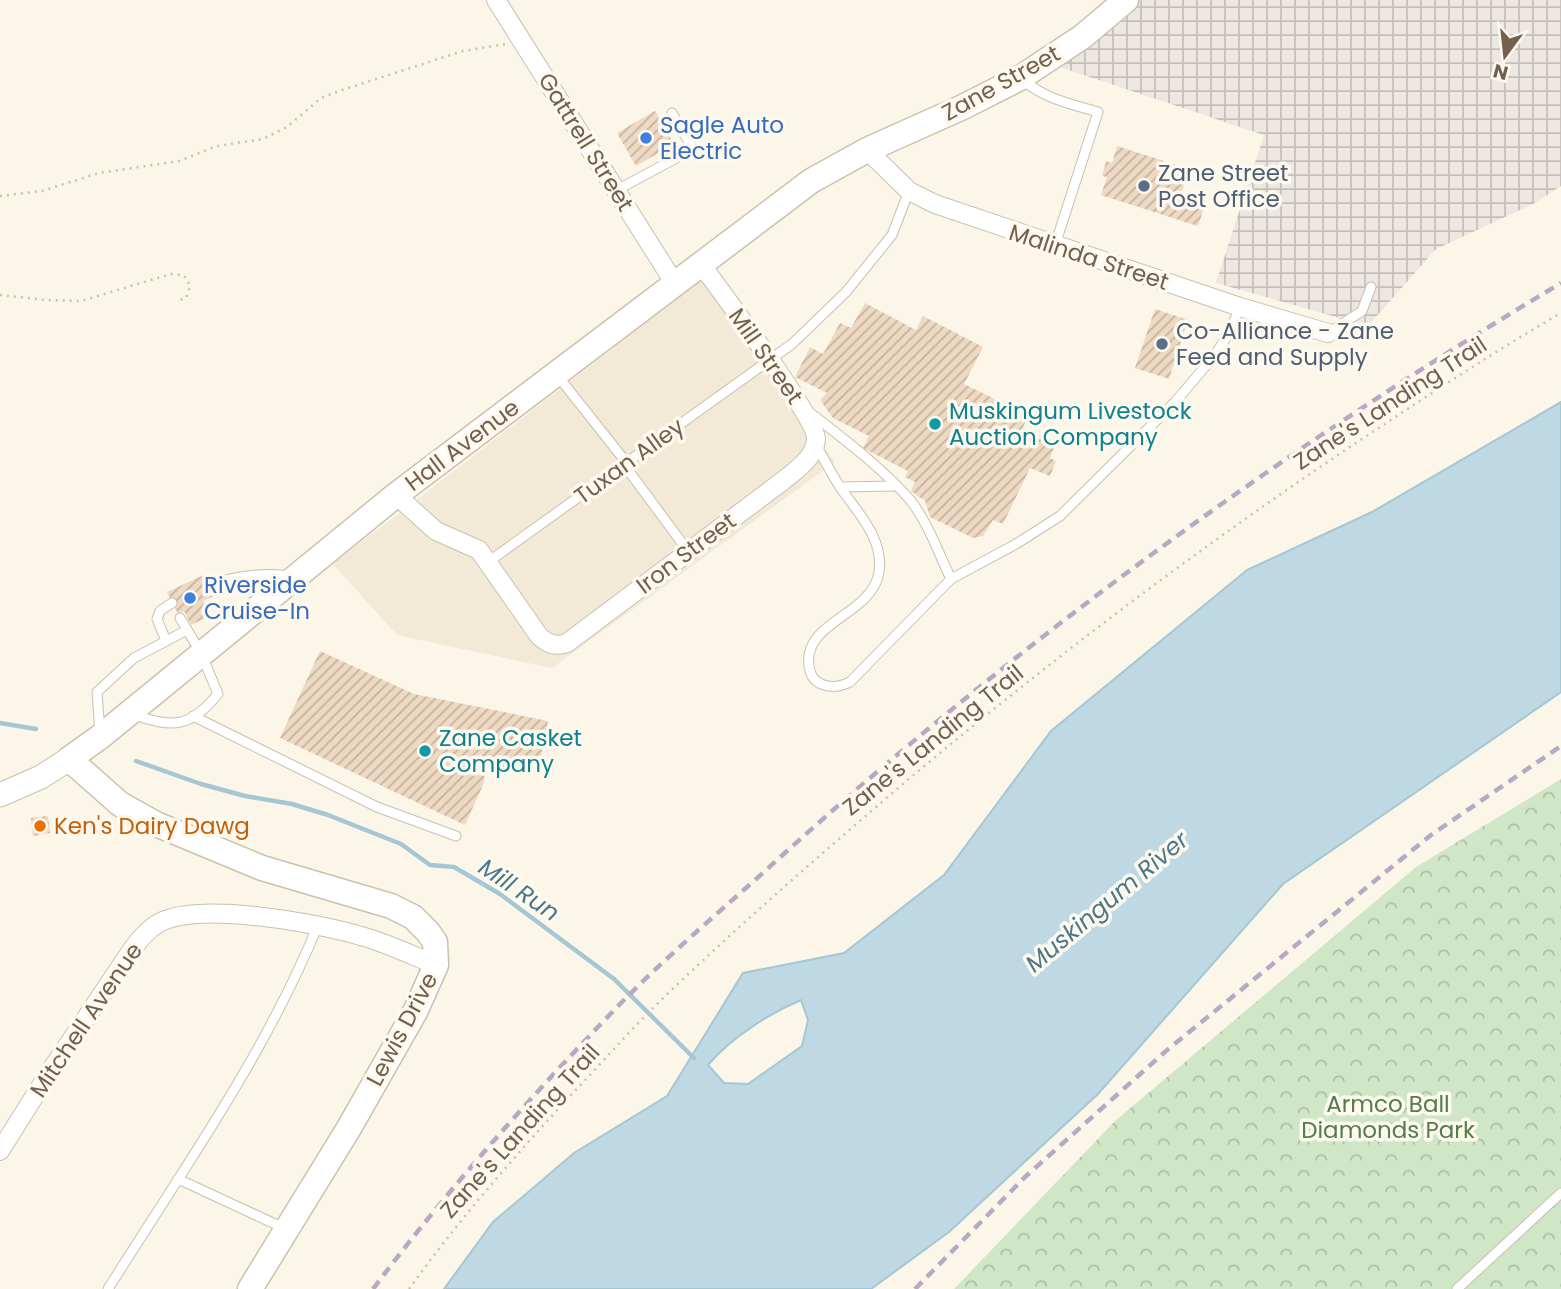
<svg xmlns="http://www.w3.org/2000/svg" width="1561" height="1289" font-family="Poppins,sans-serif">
	<defs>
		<pattern id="industrial-grid" width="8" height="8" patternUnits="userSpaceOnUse" patternTransform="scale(1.75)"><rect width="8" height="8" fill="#ece7e1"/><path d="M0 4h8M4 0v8" fill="none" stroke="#c4bfb9"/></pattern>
		<pattern id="forest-crowns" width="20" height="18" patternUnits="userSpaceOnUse" patternTransform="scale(1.75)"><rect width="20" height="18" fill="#d0e7c7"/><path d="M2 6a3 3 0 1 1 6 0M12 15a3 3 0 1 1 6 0" fill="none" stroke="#adbfa4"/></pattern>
		<pattern id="building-hatch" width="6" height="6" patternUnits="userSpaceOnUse" patternTransform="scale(1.75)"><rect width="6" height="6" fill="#eed9c2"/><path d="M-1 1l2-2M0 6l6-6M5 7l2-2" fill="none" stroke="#c5b3a0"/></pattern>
	</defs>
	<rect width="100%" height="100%" fill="#fbf6e8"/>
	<!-- residential -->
	<polygon fill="#f2e9d7" points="702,280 835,462 552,668 397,635 333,564"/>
	<!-- industrial -->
	<polygon fill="url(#industrial-grid)" points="1141,0 1561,0 1561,186 1533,204 1436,249 1368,326 1216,283 1264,135 1054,65"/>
	<!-- forest -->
	<polygon fill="url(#forest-crowns)" points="1561,779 1561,1289 954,1289 1115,1121 1416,867"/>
	<!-- water -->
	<path fill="#bed9e3" stroke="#a5c7d4" stroke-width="2" fill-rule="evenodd" d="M1561,402v290l-278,192 -185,210 -149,138 -78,57h-427l49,-67 81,-69 93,-57 76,-123 101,-20 100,-78 107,-144 196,-161 125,-58zM801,1000l7,20 -6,26 -54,38 -24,-1 -16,-18c23,-27 60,-51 93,-65z"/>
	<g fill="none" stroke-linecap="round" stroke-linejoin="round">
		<!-- stream -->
		<g stroke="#a5c7d4" stroke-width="4.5">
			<polyline points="0,723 36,729"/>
			<polyline points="136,761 201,784 245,796 292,804 328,815 401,844 430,865 454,867 500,894 614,979 694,1058"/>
		</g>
	</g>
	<!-- building -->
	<g fill="url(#building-hatch)">
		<polygon points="655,111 674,144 636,166 617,133"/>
		<polygon points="1117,146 1189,169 1179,200 1204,208 1198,226 1101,195 1107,177 1102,176 1106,161 1112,163"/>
		<polygon points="865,303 916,330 923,316 983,347 964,384 1019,411 1023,403 1032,407 1022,430 1055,446 1050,458 1056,461 1050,476 1030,468 1003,524 993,520 983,536 973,538 930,517 925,501 911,491 915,482 905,477 908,471 863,448 869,436 833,418 820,400 827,393 795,377 810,347 823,354 840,323 851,328"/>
		<polygon points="1155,309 1188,320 1169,379 1135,368"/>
		<polygon points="206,574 216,595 203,601 210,616 191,625 184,611 178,614 167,592"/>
		<polygon points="320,651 414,694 548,721 538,771 507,764 506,774 486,767 483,785 465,825 280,738"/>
		<polygon points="48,816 50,833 33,836 31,818"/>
	</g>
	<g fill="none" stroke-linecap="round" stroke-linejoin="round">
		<defs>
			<g id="service">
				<path d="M1023,80c22,19 48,24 75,32l-43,133"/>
				<polyline points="617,190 693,149 672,113"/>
				<polyline points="1328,333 1362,311 1371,287"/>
				<polyline points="557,375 622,457 628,470 688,551"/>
				<path d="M808,411c33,26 76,58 103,90 17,22 28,53 40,78"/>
				<path d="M816,445c8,14 15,28 24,42 17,25 44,51 39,85 -1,10 -8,20 -15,27 -20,21 -64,34 -54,72 2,7 7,12 14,14 10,3 17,1 26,-3l101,-103 65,-35 44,-28 115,-114 40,-47 14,-22 11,-26"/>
				<polyline points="840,487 894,486"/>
				<polyline points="488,562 792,344 846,292 892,235 909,191"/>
				<path d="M210,584c27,-8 53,-12 80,-8"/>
				<polyline points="166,641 157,619 160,611 172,603"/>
				<path d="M134,715c41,13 55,13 84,-21l-17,-41 -21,-35"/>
				<polyline points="193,716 377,807 456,836"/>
				<polyline points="100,733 97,692 134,658 187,630"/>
				<polyline points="178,1179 286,1229"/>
				<path d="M108,1289c74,-118 157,-234 210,-364"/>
				<polyline points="1457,1289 1561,1193"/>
			</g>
			<g id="minor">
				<polyline points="496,0 675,284"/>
				<polyline points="867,150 909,191 935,204 1240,307 1328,333"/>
				<path d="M396,495l40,36 43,19 60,86c9,8 16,11 28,7l217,-163c13,-11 31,-22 32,-41 1,-20 -97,-150 -115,-175"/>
				<path d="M0,1151l49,-78 80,-119c8,-12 17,-24 30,-31 40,-22 158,0 202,13 26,7 50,19 75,29"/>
			</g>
			<polyline id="tertiary" points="0,795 41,777 69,759"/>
			<polyline id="secondary" points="250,1289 349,1128 416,1010 436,965 435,942 428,932 413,917 391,906 262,868 156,824 120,804 69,759 100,737 396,495 811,181 867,150 963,107 1020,78 1082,37 1126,0"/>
		</defs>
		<!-- service casing -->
		<use href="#service" stroke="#ccbfaf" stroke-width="11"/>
		<!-- minor casing -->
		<use href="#minor" stroke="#ccbfaf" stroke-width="20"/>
		<!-- tertiary casing -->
		<use href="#tertiary" stroke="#ccbfaf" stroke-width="25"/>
		<!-- secondary casing -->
		<use href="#secondary" stroke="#cec0ac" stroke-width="27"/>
		<!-- path -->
		<g stroke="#d3bda5" stroke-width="2.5" stroke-dasharray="2 5" stroke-linecap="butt">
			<polyline points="0,196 42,191 99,173 179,161 217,146 263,139 287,127 321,98 339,91 463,51 506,44"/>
			<polyline points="0,295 45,300 81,301 171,274 183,275 187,279 190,287 186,298 177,301"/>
			<path d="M409,1289c49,-68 104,-131 161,-193 28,-29 55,-60 84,-89 80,-78 165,-151 250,-224 150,-126 306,-244 470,-352 61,-40 123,-81 187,-118"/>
		</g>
		<!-- service -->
		<use href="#service" stroke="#fff" stroke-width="9"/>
		<!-- minor -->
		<use href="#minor" stroke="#fff" stroke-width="18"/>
		<!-- tertiary -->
		<use href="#tertiary" stroke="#fff" stroke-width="23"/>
		<!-- secondary -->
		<use href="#secondary" stroke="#fff" stroke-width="24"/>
		<!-- rail -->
		<g stroke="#baa7c4" stroke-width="4.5" stroke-dasharray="10 7" stroke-linecap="butt">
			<path d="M373,1289c75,-100 160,-195 247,-285 46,-47 96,-89 145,-133 244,-223 512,-418 796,-588"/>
			<polyline points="915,1289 1025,1177 1166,1051 1431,835 1561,746"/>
		</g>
	</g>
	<!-- markers -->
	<g fill="#3f7fe0" stroke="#fef9ee" stroke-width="2.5">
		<circle cx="646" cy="138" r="7"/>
		<circle cx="190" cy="598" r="7"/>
	</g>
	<g fill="#5c6f8a" stroke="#fef9ee" stroke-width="2.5">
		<circle cx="1144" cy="186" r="7"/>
		<circle cx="1162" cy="344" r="7"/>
	</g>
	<g fill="#0f9aa8" stroke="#fef9ee" stroke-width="2.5">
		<circle cx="935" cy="424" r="7"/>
		<circle cx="425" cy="751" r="7"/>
	</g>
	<circle fill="#e8710a" stroke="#fef9ee" stroke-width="2.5" cx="40" cy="826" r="7"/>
	<g text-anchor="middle" stroke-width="7" stroke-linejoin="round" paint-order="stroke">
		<!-- street labels -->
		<g font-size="23" fill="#73604e" stroke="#fef9ee">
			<text transform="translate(1001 83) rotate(-29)" y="8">Zane Street</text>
			<text transform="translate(586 142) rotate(58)" y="8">Gattrell Street</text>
			<text transform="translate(1089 257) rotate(18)" y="8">Malinda Street</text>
			<text transform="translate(766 356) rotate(55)" y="8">Mill Street</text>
			<text transform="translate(1390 403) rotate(-33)" y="8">Zane's Landing Trail</text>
			<text transform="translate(462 445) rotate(-37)" y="8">Hall Avenue</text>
			<text transform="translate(629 461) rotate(-36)" y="8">Tuxan Alley</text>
			<text transform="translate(686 553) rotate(-37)" y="8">Iron Street</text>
			<text transform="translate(933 740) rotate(-39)" y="8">Zane's Landing Trail</text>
			<text transform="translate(86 1020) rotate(-56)" y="8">Mitchell Avenue</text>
			<text transform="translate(402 1029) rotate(-62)" y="8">Lewis Drive</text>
			<text transform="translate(520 1131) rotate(-48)" y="8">Zane's Landing Trail</text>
		</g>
		<!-- shop labels -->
		<g font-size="23" fill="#366cbe" stroke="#fef9ee" text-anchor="start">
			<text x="660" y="133">Sagle Auto<tspan x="660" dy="26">Electric</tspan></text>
			<text x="204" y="593">Riverside<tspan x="204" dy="26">Cruise-In</tspan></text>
		</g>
		<!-- service labels -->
		<g font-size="23" fill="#4e5e75" stroke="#fef9ee" text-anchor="start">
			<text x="1158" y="181">Zane Street<tspan x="1158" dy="26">Post Office</tspan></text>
			<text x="1176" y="339">Co-Alliance - Zane<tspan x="1176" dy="26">Feed and Supply</tspan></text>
		</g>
		<!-- culture labels -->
		<g font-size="23" fill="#0d838f" stroke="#fef9ee" text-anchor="start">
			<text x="949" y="419">Muskingum Livestock<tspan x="949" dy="26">Auction Company</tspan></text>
			<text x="439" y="746">Zane Casket<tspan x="439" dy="26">Company</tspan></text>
		</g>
		<!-- food labels -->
		<g font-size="23" fill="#c56008" stroke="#fef9ee" text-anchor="start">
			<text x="54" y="834">Ken's Dairy Dawg</text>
		</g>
		<!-- park labels -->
		<g font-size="23" fill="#537d4a" stroke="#fef9ee">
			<text x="1388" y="1112">Armco Ball<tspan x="1388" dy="26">Diamonds Park</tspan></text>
		</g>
		<!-- water labels -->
		<g font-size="24" font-style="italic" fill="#4c788b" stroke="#fef9ee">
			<text transform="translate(519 890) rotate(34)" y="8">Mill Run</text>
			<text transform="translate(1107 902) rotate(-40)" y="8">Muskingum River</text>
		</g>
	</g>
	<!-- north arrow -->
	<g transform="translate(1505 56) rotate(195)" stroke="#fef9ee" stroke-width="5" paint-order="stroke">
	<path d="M0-5L12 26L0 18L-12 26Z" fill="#73604e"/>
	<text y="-10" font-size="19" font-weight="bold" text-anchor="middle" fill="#73604e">N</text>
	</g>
</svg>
